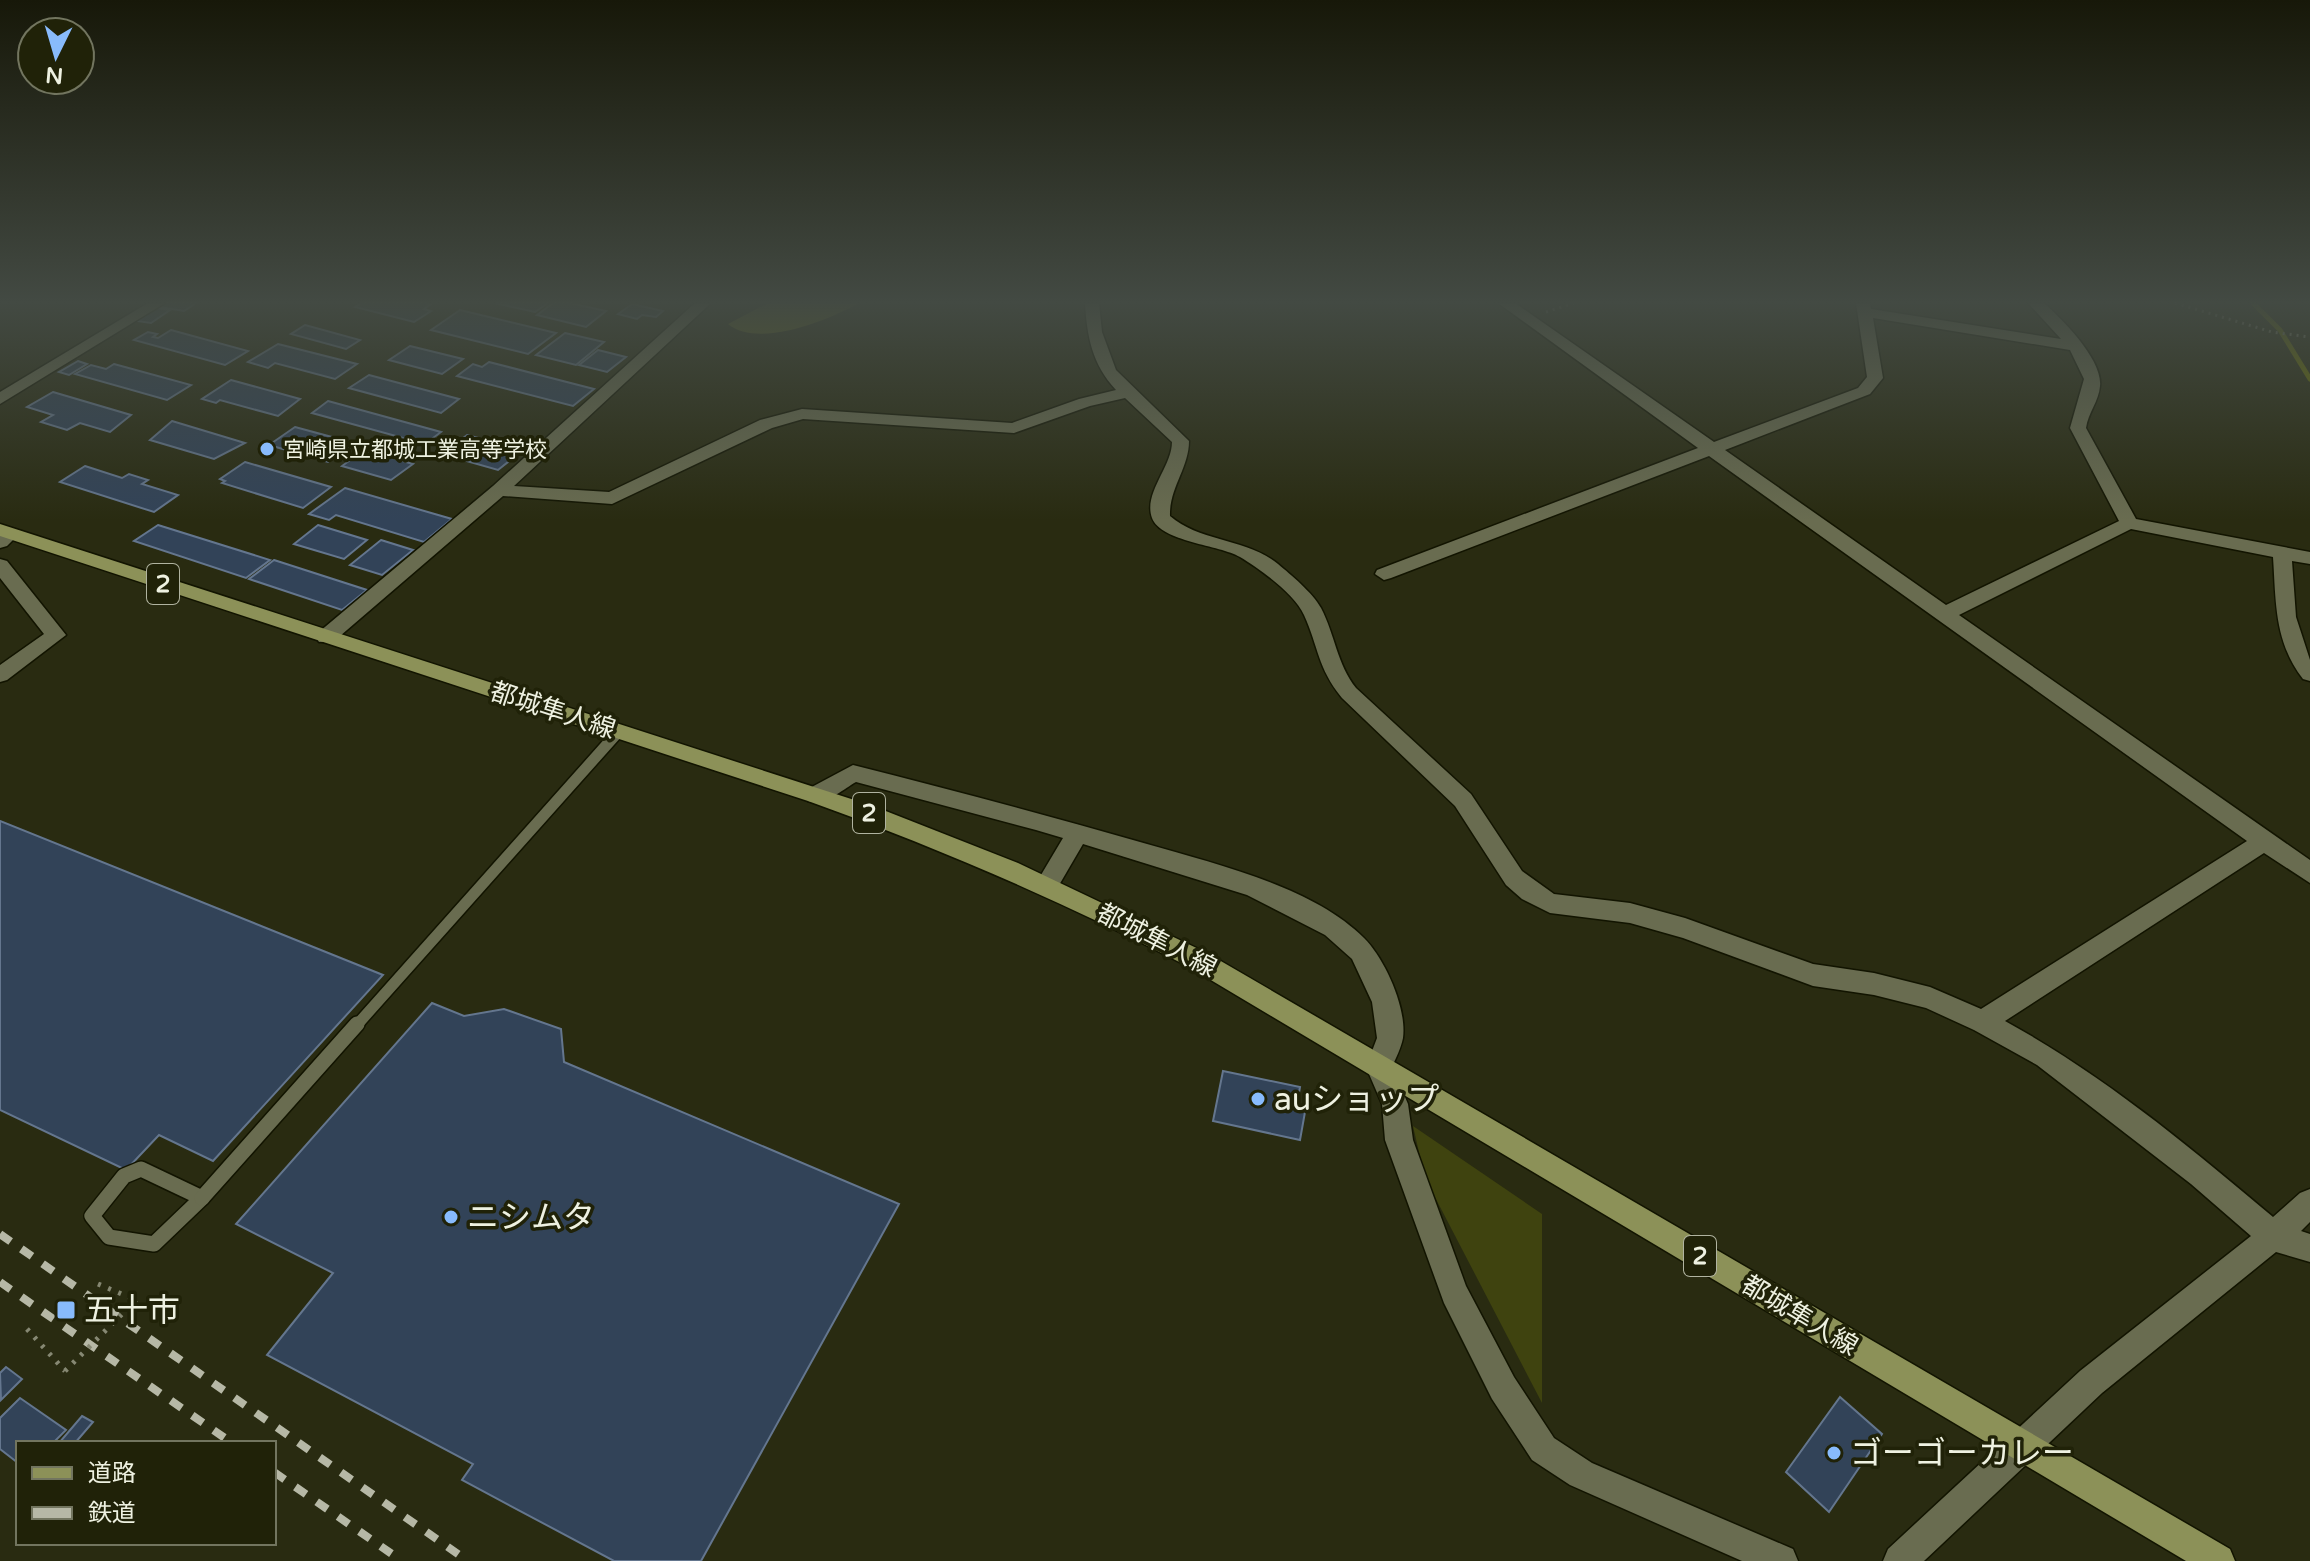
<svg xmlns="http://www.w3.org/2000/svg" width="2310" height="1561" font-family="'Varela Round','Noto Sans JP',sans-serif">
	<rect width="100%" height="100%" fill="#292b11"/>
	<!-- green -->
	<polygon fill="#3f430f" points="1413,1126 1542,1214 1542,1403 1425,1178"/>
	<!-- forest -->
	<path fill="#606519" d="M768,303h91c-30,17 -101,46 -131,21z"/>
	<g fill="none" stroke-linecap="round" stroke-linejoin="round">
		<!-- stream -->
		<polyline stroke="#6f7501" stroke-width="5" points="2253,303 2280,330 2310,379"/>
	</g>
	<!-- building -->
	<g fill="#324358" stroke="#64768e" stroke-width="2">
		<polygon points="165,303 196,303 184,311 159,307"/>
		<polygon points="362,303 425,303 431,304 424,309 431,311 414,322 355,307"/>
		<polygon points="495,303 548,303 535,312"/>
		<polygon points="553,303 570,303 606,311 586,327 537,315"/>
		<polygon points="632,304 663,311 656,317 642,315 637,319 618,314"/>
		<polygon points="157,308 170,310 151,323 137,321"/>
		<polygon points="460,310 556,333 528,354 431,330"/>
		<polygon points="305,325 360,340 346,349 291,334"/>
		<polygon points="171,330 248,351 225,365 134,340 148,332 157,334 153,337 158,338"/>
		<polygon points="565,333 604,342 576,365 536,355"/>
		<polygon points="278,344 357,364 335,379 275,363 268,368 248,362"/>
		<polygon points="410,346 463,359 442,374 389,360"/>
		<polygon points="598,350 626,357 607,372 579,365"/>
		<polygon points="78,361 87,364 69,375 59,372"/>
		<polygon points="489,362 594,389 573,406 457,376 473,364 482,367"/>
		<polygon points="114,364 191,385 167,400 75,374 91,365 106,369"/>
		<polygon points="369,375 459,399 441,413 349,388"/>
		<polygon points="231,380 300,399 278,416 220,400 216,403 202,399"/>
		<polygon points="53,392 131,415 110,432 80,423 67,430 41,422 53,415 27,407"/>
		<polygon points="328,401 441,432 425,444 312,413"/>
		<polygon points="172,421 245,443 214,459 150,440"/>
		<polygon points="295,427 354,443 328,462 269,445"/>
		<polygon points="467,435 523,450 498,470 442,454"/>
		<polygon points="364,450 413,464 391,480 342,466"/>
		<polygon points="245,462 331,487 303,508 222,483 225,481 220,479"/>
		<polygon points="85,466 122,478 129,474 148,480 142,484 178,495 154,512 60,482"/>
		<polygon points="345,488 452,519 424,542 336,515 329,520 309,514"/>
		<polygon points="158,525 270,560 246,578 134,541"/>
		<polygon points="318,525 367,540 344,559 294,544"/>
		<polygon points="381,540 413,550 382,575 350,565"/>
		<polygon points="274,560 367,590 342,610 249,579"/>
		<polygon points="0,821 383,975 213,1161 159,1135 126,1170 0,1110"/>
		<polygon points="432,1003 464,1016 504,1009 561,1029 564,1062 899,1204 701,1561 614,1561 462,1480 473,1464 267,1355 333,1273 236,1224"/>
		<polygon points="1223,1071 1300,1087 1296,1110 1305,1112 1300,1140 1213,1121"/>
		<polygon points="6,1367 22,1379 1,1400 0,1373"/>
		<polygon points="1840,1397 1882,1434 1829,1512 1786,1472"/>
		<polygon points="20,1398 66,1430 53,1443 18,1443 18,1463 0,1449 0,1418"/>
		<polygon points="82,1416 93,1422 75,1443 59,1443"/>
	</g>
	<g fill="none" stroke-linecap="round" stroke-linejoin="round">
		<defs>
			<polyline id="service-far1" points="356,1026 619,731"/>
			<g id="service">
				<polygon points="141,1169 202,1198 154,1244 109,1237 92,1216 124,1176"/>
				<polyline points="202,1198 357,1024"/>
			</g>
			<g id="minor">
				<polygon points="148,303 165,303 0,404 0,392"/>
				<path d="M695,303h16l-197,183 95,6 151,-72 42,-11 210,14 67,-24 37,-9c-24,-26 -29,-53 -31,-87h14l3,29 14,38 73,71c0,27 -20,47 -19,75 30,26 76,22 108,48 13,11 35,29 43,44 14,27 16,56 35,80l115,106 51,77 32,23 76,9 55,15 128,46 61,9 56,14 51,22 266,-168 -538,-385 -318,122 -7,2 -9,-6 2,-4 321,-122 -200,-145h17l199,139 144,-54 9,-11 -11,-74h14l1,6 190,30 -33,-36h16c18,16 59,57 56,83 -1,15 -12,27 -14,42l50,91 174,33v12l-18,-3 4,56 14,43v21l-7,-2c-29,-37 -27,-78 -30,-122l-142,-28 -172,86 351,245v23l-46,-30 -259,168c97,53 184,125 268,196l27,-24 10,-4v33l-9,9 9,3v28l-34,-10 -174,141 -178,168h-41l5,-12 192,-178 171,-135 -60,-52 -154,-119 -63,-35 -48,-22 -52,-13 -61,-9 -130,-48 -53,-15 -80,-10 -28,-14 -16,-14 -51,-79 -113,-108c-25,-31 -23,-50 -38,-83 -9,-21 -44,-46 -64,-58 -20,-12 -79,-15 -88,-39 -9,-25 20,-51 20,-76l-47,-44 -35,8 -76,27 -211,-14 -31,9 -160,76 -109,-8 -170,146h-14l-3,-5 3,-5 174,-146zM1873,318l197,32 14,29 -14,49 49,93 -173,84 -221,-155 145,-56 13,-16z"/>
				<polygon points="10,528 19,534 7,546 0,548 0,533"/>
				<polygon points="0,559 7,561 66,635 7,680 0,682 0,665 44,634 0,578"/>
				<path d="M853,765c99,25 197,51 294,79 68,20 165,42 217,94 21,21 43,70 39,100 -2,10 -7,20 -11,29l16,37 5,36 53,146 48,91 40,61 38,25 201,86 5,12h-56l-172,-76 -38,-25 -40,-61 -48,-96 -59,-163 -3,-36 -16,-37 11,-29 -5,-36 -20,-43 -27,-24 -78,-40 -164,-51 -28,48 -8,3 -8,-3 -4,-7 28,-47 -27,-8 -180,-48c-14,8 -31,24 -48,19l-3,-6 3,-6z"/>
			</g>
			<path id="primary" d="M0,524l873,282 145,57 189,90 1023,596 5,12h-49l-997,-594c-123,-64 -250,-119 -381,-166l-808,-265z"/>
		</defs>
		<!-- service-far1 casing -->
		<use href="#service-far1" stroke="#121400" stroke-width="14"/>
		<!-- service casing -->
		<use href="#service" stroke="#121400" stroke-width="18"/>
		<!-- minor casing -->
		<use href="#minor" stroke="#121400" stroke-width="3"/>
		<!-- primary casing -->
		<use href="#primary" stroke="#121400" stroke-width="3"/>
		<!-- path-far1 -->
		<g stroke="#868873" stroke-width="3" stroke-dasharray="2 5" stroke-linecap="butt">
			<polyline points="2175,303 2272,332 2310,337"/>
			<polyline points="1546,312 1574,303"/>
		</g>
		<!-- path -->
		<g stroke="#868873" stroke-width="5" stroke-dasharray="3 8" stroke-linecap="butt">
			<polyline points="98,1284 136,1300"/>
			<polyline points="27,1329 65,1371"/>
		</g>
		<!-- service-far1 -->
		<use href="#service-far1" stroke="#696c50" stroke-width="11"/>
		<!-- service -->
		<use href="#service" stroke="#696c50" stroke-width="15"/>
		<!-- minor -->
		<use href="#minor" fill="#696c50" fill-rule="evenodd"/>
		<!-- primary -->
		<use href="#primary" fill="#8c9158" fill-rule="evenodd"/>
		<!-- rail -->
		<g stroke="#b6b8a6" stroke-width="8" stroke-dasharray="13 13" stroke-linecap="butt">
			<polyline points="0,1234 468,1561"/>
			<polyline points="0,1282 232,1443"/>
			<polyline points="274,1472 402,1561"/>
		</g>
		<!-- path-bridge -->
		<polyline stroke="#868873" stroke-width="5" stroke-dasharray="3 8" stroke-linecap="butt" points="65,1371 136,1300"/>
	</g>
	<!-- sky -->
	<linearGradient id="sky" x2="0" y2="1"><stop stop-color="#171809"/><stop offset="0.58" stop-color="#434a43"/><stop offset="1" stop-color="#434a43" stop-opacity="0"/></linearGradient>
	<rect width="2310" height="521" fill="url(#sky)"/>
	<!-- markers -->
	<g fill="#88bbfc" stroke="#202208" stroke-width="3">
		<circle cx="267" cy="449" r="8"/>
		<circle cx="1258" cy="1099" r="8"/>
		<circle cx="451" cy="1217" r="8"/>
		<rect x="56" y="1300" width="20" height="20" rx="4"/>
		<circle cx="1834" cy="1453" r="8"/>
	</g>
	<g text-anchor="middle" stroke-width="7" stroke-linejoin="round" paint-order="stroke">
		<!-- far-poi labels -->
		<g font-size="22" fill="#eef1e1" stroke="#202208" text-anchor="start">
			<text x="283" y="457">宮崎県立都城工業高等学校</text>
		</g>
		<!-- shield labels -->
		<g fill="#202208" stroke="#b0b3a0" stroke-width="2">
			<rect x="147" y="564" width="32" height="40" rx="6"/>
			<rect x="853" y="793" width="32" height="40" rx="6"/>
			<rect x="1684" y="1236" width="32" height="40" rx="6"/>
		</g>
		<g font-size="24" font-weight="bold" fill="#eef1e1">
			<text x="163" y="592">2</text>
			<text x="869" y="821">2</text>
			<text x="1700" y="1264">2</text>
		</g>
		<!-- street labels -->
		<g font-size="26" fill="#eef1e1" stroke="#202208">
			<text transform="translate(553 710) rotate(18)" y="9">都城隼人線</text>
			<text transform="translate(1157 940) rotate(27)" y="9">都城隼人線</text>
			<text transform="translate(1800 1315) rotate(31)" y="9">都城隼人線</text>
		</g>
		<!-- near-poi labels -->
		<g font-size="32" fill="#eef1e1" stroke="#202208" text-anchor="start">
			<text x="1274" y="1110">auショップ</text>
			<text x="467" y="1228">ニシムタ</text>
			<text x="84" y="1321">五十市</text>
			<text x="1850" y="1464">ゴーゴーカレー</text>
		</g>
	</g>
	<!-- legend -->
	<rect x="16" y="1441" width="260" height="104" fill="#202208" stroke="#72755f" stroke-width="2"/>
	<rect x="32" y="1467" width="40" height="12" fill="#8c9158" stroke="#72755f" stroke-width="2"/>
	<text x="88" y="1481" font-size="24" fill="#eef1e1">道路</text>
	<rect x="32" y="1507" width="40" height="12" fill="#b6b8a6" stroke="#72755f" stroke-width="2"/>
	<text x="88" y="1521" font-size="24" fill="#eef1e1">鉄道</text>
	<!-- north arrow -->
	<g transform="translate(56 56) rotate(185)"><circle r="38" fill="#202208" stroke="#72755f" stroke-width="2"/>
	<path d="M0-6L14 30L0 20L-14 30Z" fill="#88bbfc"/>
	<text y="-12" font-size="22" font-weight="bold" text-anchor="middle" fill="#eef1e1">N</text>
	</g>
</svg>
